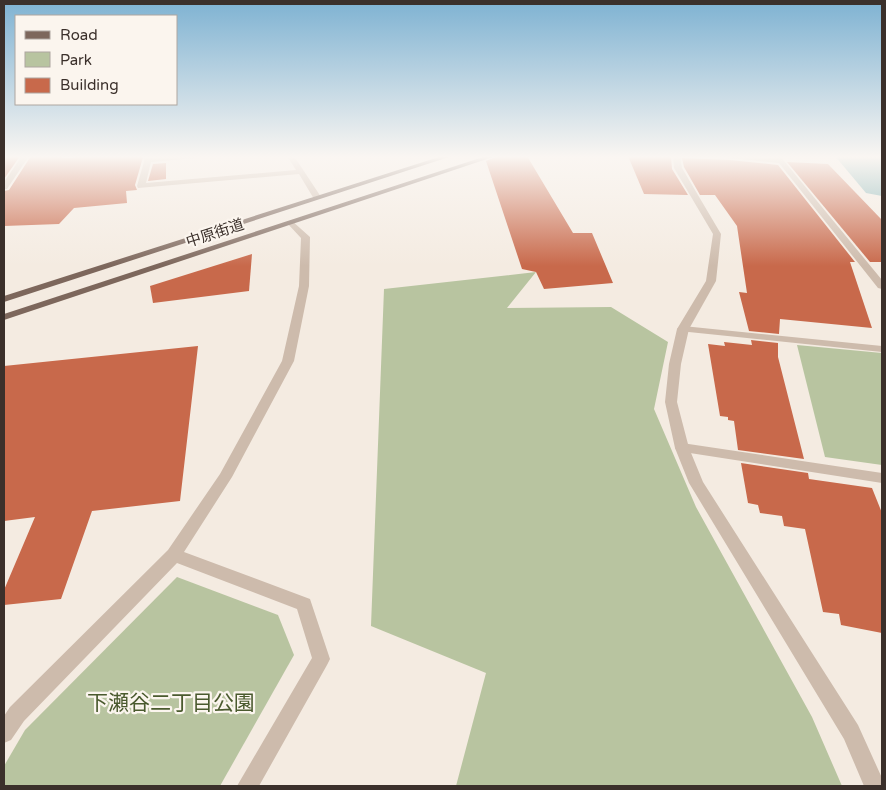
<svg xmlns="http://www.w3.org/2000/svg" width="886" height="790" font-family="'Varela Round','Noto Sans JP',sans-serif">
	<rect width="100%" height="100%" fill="#f4ebe1"/>
	<!-- green -->
	<g fill="#b8c4a0">
		<polygon points="536,272 507,308 611,307 668,342 654,409 696,507 812,717 842,786 456,786 486,673 371,626 384,289"/>
		<polygon points="797,345 882,353 882,465 825,457"/>
		<polygon points="177,577 278,615 294,655 220,786 4,786 4,766 25,730"/>
	</g>
	<g fill="none" stroke-linecap="round" stroke-linejoin="round">
		<!-- river -->
		<polygon fill="#7fb0b2" fill-rule="evenodd" points="835,156 880,156 882,158 882,196 866,193"/>
	</g>
	<!-- building -->
	<g fill="#c8694b">
		<polygon points="4,156 20,156 4,179"/>
		<polygon points="31,156 61,156 61,157 67,158 91,156 152,156 143,157 135,185 137,190 126,191 127,203 74,208 59,224 4,226 4,191 9,190"/>
		<polygon points="498,156 527,156 573,233 592,233 613,283 544,289 536,272 522,269 486,161"/>
		<polygon points="628,156 671,157 672,169 688,195 644,194"/>
		<polygon points="682,158 730,160 778,165 855,262 850,262 872,328 780,319 779,334 749,331 739,292 747,293 737,226 715,195 700,195 684,167"/>
		<polygon points="787,162 828,164 882,220 882,262 870,262"/>
		<polygon points="166,163 166,179 148,181 153,164"/>
		<polygon points="252,254 249,291 153,303 150,286"/>
		<polygon points="751,340 778,343 778,357 804,459 738,450 734,421 728,420 728,417 720,416 708,344 725,346 724,342 752,345"/>
		<polygon points="198,346 180,501 92,511 61,599 4,605 4,590 35,517 4,521 4,366"/>
		<polygon points="741,463 808,473 809,479 872,488 882,513 882,633 841,625 839,614 823,612 805,529 784,526 782,516 760,513 758,505 748,503"/>
	</g>
	<g fill="none" stroke-linecap="round" stroke-linejoin="round">
		<!-- service -->
		<g fill="#cdbbac" fill-rule="evenodd">
			<polygon points="728,156 775,158 774,156 780,156 882,280 882,289 878,288 779,163 731,158"/>
			<polygon points="683,326 882,346 882,352 679,331 677,329 679,327"/>
			<polygon points="682,443 882,473 882,483 677,451 675,448 677,445"/>
		</g>
		<!-- minor -->
		<g fill="#cdbbac" fill-rule="evenodd">
			<polygon points="22,156 29,156 7,189 4,189 4,182"/>
			<polygon points="174,156 199,156 195,158 151,162 146,183 296,170 287,156 294,156 321,197 314,199 299,174 138,188 137,186 145,158"/>
			<polygon points="673,156 680,156 682,168 721,234 716,281 689,329 681,364 677,402 689,448 703,482 858,725 882,778 882,786 864,786 844,739 689,483 675,448 665,402 669,364 677,329 706,281 713,234 674,168"/>
			<polygon points="291,220 310,237 309,286 294,361 232,477 184,552 310,599 330,659 327,665 259,786 237,786 312,658 297,609 177,563 24,721 11,740 4,743 4,716 10,707 168,550 220,474 282,361 299,286 301,238 287,223"/>
		</g>
		<!-- primary -->
		<g fill="#7d675c" fill-rule="evenodd">
			<polygon points="442,156 452,156 4,302 4,296"/>
			<polygon points="486,156 496,156 4,320 4,314"/>
		</g>
	</g>
	<!-- sky -->
	<linearGradient id="sky" x2="0" y2="1"><stop stop-color="#7eb2d2"/><stop offset="0.59" stop-color="#faf6f2"/><stop offset="1" stop-color="#faf6f2" stop-opacity="0"/></linearGradient>
	<rect width="886" height="266" fill="url(#sky)"/>
	<g text-anchor="middle" stroke-width="4.5" stroke-linejoin="round" paint-order="stroke">
		<!-- far-street labels -->
		<g font-size="15" fill="#3b302b" stroke="#fbf5ee">
			<text transform="translate(215 233) rotate(-18)" y="5">中原街道</text>
		</g>
		<!-- near-park labels -->
		<g font-size="21" fill="#4a5a2e" stroke="#fbf5ee">
			<text x="171" y="710">下瀬谷二丁目公園</text>
		</g>
	</g>
	<!-- border -->
	<rect width="886" height="790" fill="none" stroke="#3b302b" stroke-width="10"/>
	<!-- legend -->
	<rect x="15" y="15" width="162" height="90" fill="#fbf5ee" stroke="#aea6a0"/>
	<rect x="25" y="31" width="25" height="8" fill="#7d675c" stroke="#aea6a0"/>
	<text x="60" y="40" font-size="15" fill="#3b302b">Road</text>
	<rect x="25" y="52" width="25" height="15" fill="#b8c4a0" stroke="#aea6a0"/>
	<text x="60" y="65" font-size="15" fill="#3b302b">Park</text>
	<rect x="25" y="78" width="25" height="15" fill="#c8694b" stroke="#aea6a0"/>
	<text x="60" y="90" font-size="15" fill="#3b302b">Building</text>
</svg>
